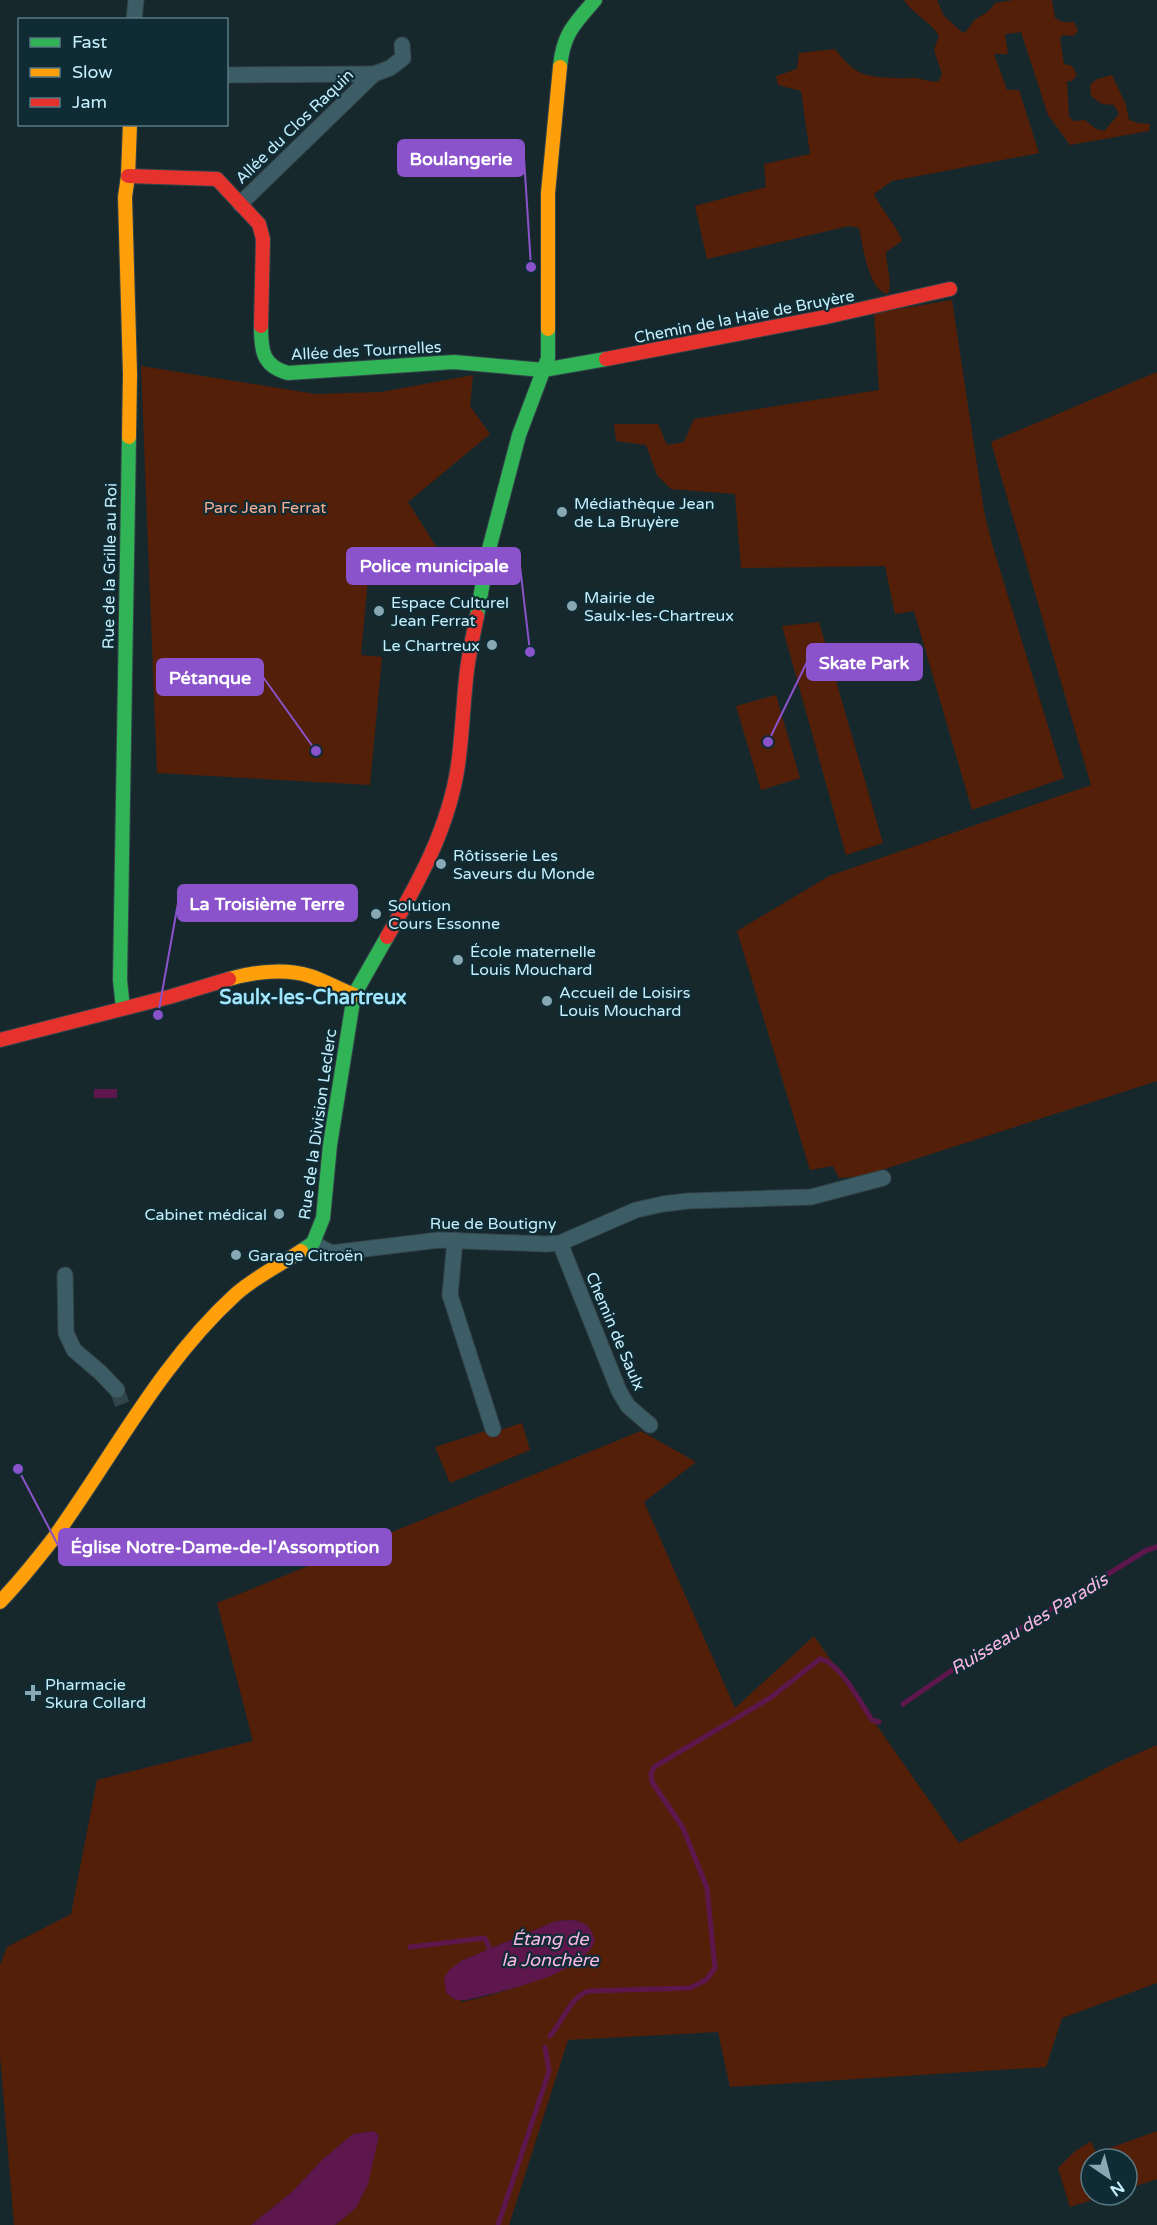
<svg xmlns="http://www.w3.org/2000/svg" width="1157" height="2225" font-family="'Varela Round',sans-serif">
	<rect width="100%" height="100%" fill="#17282d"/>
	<!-- green -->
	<g fill="#531f09" fill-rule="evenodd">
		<path d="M904,0h33l7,16 19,17c6,-3 6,-6 10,-11 7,-8 14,-6 22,-19l19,-3h38l3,18 8,4h11l4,9 -5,5 -10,-1 -3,4 4,25 8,2 5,9 -5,6h-5l2,35 4,5 12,-1 11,9 8,2 15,-17 -5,-9 -12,-1 -11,-8 -1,-11 7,-6 15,-4 14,30 3,15 9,3 12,1 -1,7 -79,14 -22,-30 -27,-83 -16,2 3,20h-14l13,36h12l20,63 -147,28 -18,13c8,17 22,30 28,47l-16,11c0,14 7,29 2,42 -20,-3 -25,-49 -29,-66l-10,-2 -142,33 -12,-53 71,-19 -2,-23 46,-10 -9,-63 -23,-6 -2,-9 21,-7 2,-16 36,-4c20,26 29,28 61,29 7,1 13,-1 20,0 9,1 14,5 23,3l3,-7 -8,-24 5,-14c-8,-15 -26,-21 -35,-36z"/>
		<polygon points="952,300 984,511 992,544 1064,778 972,810 914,611 895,614 885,566 741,568 735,494 671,489 657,475 646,445 616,441 614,424 658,424 667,445 684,442 694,419 879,390 874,313"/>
		<polygon points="141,366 316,394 381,392 473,375 470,406 490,434 408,502 449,567 392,560 390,568 369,568 361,655 382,657 370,785 157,773"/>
		<polygon points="1157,372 1157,1081 863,1176 839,1178 833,1166 810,1170 737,931 829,876 1091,785 991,442"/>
		<polygon points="819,622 883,843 846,855 782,626"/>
		<polygon points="776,695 800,778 761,790 736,706"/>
		<polygon points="522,1423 530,1450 450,1483 435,1447 485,1431 487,1434"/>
		<path d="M641,1431l55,31 -52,40 91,206 79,-72 145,207 155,-79 43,-19v238l-95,35 -16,49 -316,20 -12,-55 -150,8 -59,185h-174l21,-17 18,-77 -21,3 -31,26 -30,32 -41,33h-237l-14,-170v-90l7,-18 64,-33 26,-134 156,-39 -36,-138zM577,1920l1,40c-26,18 -86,36 -117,42v-41l95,-40z"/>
		<polygon points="1157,2131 1157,2179 1127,2189 1127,2159 1091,2159 1091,2195 1108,2195 1070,2207 1058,2168 1074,2152 1091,2141 1096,2153"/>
	</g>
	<!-- water -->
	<g fill="#5d174c">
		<rect x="94" y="1089" width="23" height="9"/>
		<path d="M572,1920c14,1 20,8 23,21 -14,35 -94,50 -128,59h-11l-10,-7 -2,-15 5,-8 12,-9 95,-40z"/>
		<polygon points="374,2131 379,2136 368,2184 356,2208 335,2225 251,2225 292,2192 322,2160 353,2134"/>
	</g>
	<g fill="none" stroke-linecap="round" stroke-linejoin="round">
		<!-- stream -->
		<g stroke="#5d174c" stroke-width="5">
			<polyline points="903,1704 951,1671 1147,1550 1157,1547"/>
			<polyline points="410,1947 485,1938 492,1955"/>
			<path d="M550,2036c12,-14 20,-38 38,-45l102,-3 16,-8 9,-12 -8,-80 -24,-60 -31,-46 -1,-8 3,-7 116,-69 50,-39c20,3 41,45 52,61l7,2"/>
			<polyline points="498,2225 549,2071 545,2047"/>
		</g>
		<!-- street-tunnel -->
		<polyline stroke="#31464c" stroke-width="15" stroke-dasharray="15 8" stroke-linecap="butt" points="117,1390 124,1409"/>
		<defs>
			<g id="street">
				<polyline points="134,20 136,0"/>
				<polyline points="227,75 374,74"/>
				<polyline points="240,204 374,74 390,68 403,58 402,45"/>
				<polyline points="455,1240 450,1295 493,1429"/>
				<polyline points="313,1243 331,1253 439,1240 546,1244 560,1243 636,1210 663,1204 688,1201 811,1197 883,1178"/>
				<polyline points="560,1243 619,1391 628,1406 650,1425"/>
				<polyline points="65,1275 66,1333 74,1350 101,1373 117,1390"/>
			</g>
			<g id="fast">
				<path d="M560,67c3,-33 14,-43 35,-67"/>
				<path d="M261,326c0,24 1,40 27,47l166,-11 89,8 63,-11"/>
				<polyline points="477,616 488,553 519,435 548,358 548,329"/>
				<polyline points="123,1008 120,980 129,437"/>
				<polyline points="301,1251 313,1243 323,1218 330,1145 354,995 387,937"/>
			</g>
			<g id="slow">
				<polyline points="548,329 548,193 560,67"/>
				<polyline points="129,437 130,374 125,197 128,176 130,124"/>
				<path d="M229,979c24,-7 56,-11 81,-3 15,5 29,13 44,19"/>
				<path d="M0,1602c19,-20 36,-41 53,-63 60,-83 107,-176 183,-245 19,-17 44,-29 65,-43"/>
			</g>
			<g id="jam">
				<polyline points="128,176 217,179 259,224 263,239 261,326"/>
				<polyline points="606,359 826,317 950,289"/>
				<path d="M387,937c31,-54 62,-109 71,-172 4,-28 5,-58 8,-86 2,-22 7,-43 11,-63"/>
				<polyline points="0,1040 169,997 229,979"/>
			</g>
		</defs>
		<!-- street casing -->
		<use href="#street" stroke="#33454b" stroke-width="17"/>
		<!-- fast casing -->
		<use href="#fast" stroke="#33454b" stroke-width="16"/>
		<!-- slow casing -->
		<use href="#slow" stroke="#33454b" stroke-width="16"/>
		<!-- jam casing -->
		<use href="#jam" stroke="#33454b" stroke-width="16"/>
		<!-- street -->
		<use href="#street" stroke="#3c5d65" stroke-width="15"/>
		<!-- fast -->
		<use href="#fast" stroke="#30b455" stroke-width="14"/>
		<!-- slow -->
		<use href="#slow" stroke="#ff9f0a" stroke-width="14"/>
		<!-- jam -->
		<use href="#jam" stroke="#e5322d" stroke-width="14"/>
	</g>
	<!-- markers -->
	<g fill="#88a9b4" stroke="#0f2c35" stroke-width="2">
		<circle cx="562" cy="512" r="6"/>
		<circle cx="572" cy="606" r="6"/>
		<circle cx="379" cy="611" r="6"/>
		<circle cx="492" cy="645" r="6"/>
		<circle cx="441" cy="864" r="6"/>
		<circle cx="376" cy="914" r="6"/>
		<circle cx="458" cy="960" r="6"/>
		<circle cx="547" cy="1001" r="6"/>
		<circle cx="279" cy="1214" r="6"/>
		<circle cx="236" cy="1255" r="6"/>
		<path d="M30 1684h6v6h6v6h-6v6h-6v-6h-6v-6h6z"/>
	</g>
	<g text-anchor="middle" stroke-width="4.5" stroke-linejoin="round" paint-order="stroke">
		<!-- street labels -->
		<g font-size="16" fill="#c5effd" stroke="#0f2c35">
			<text transform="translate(294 126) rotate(-44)" y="6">Allée du Clos Raquin</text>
			<text transform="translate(744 316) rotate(-11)" y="6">Chemin de la Haie de Bruyère</text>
			<text transform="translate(366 350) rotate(-3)" y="6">Allée des Tournelles</text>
			<text transform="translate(109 566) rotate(-89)" y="6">Rue de la Grille au Roi</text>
			<text transform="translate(317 1124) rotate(-82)" y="6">Rue de la Division Leclerc</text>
			<text x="493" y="1229">Rue de Boutigny</text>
			<text transform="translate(616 1331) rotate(67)" y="6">Chemin de Saulx</text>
		</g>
		<!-- poi labels -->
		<g font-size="16" fill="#c5effd" stroke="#0f2c35" text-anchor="start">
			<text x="574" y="509">Médiathèque Jean<tspan x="574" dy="18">de La Bruyère</tspan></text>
			<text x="584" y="603">Mairie de<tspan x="584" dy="18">Saulx-les-Chartreux</tspan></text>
			<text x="391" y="608">Espace Culturel<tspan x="391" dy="18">Jean Ferrat</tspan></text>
			<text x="480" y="651" text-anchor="end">Le Chartreux</text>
			<text x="453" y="861">Rôtisserie Les<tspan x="453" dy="18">Saveurs du Monde</tspan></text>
			<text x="388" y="911">Solution<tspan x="388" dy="18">Cours Essonne</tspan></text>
			<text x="470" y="957">École maternelle<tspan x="470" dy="18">Louis Mouchard</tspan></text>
			<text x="559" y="998">Accueil de Loisirs<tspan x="559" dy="18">Louis Mouchard</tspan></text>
			<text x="267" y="1220" text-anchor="end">Cabinet médical</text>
			<text x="248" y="1261">Garage Citroën</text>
			<text x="45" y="1690">Pharmacie<tspan x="45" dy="18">Skura Collard</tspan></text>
		</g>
		<!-- park labels -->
		<g font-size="16" fill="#f8ae93" stroke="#0f2c35">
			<text x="265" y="513">Parc Jean Ferrat</text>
		</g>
		<!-- water labels -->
		<g font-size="18" font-style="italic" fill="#fab7e2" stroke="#0f2c35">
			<text transform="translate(1029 1624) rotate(-31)" y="6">Ruisseau des Paradis</text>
			<text x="550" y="1945">Étang de<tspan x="550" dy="21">la Jonchère</tspan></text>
		</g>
		<!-- quarter labels -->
		<g font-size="20" font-weight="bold" fill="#a0e5fc" stroke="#0f2c35">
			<text x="313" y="1004">Saulx-les-Chartreux</text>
		</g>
	</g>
	<!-- callouts -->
	<path fill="none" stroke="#8a53cb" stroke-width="2" d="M531 267L524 158M530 652L520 566M768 742L807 662M316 751L263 677M158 1015L178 903M18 1469L59 1547"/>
	<g fill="#8a53cb" stroke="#0f2c35" stroke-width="2">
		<circle cx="531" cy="267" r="6"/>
		<circle cx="530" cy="652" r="6"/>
		<circle cx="768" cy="742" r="6"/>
		<circle cx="316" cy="751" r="6"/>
		<circle cx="158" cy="1015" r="6"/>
		<circle cx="18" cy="1469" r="6"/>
	</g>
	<g fill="#8a53cb" stroke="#8a53cb" stroke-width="2">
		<rect x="398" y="140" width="126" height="36" rx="6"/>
		<rect x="347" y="548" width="173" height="36" rx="6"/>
		<rect x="807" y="644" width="115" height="36" rx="6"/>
		<rect x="157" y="659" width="106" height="36" rx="6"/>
		<rect x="178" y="885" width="179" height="36" rx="6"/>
		<rect x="59" y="1529" width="332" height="36" rx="6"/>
	</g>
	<g font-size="18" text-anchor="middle" font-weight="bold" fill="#fff">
		<text x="461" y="165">Boulangerie</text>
		<text x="434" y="572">Police municipale</text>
		<text x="864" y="669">Skate Park</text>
		<text x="210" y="684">Pétanque</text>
		<text x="267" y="910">La Troisième Terre</text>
		<text x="225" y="1553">Église Notre-Dame-de-l'Assomption</text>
	</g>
	<!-- legend -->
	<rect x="18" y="18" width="210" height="108" fill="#0f2c35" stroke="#587a85" stroke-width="1.5"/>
	<rect x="30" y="38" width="30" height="9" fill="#30b455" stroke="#587a85" stroke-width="1.5"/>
	<text x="72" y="48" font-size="18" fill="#c5effd">Fast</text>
	<rect x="30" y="68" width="30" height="9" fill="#ff9f0a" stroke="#587a85" stroke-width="1.5"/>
	<text x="72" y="78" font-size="18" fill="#c5effd">Slow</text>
	<rect x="30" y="98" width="30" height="9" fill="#e5322d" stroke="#587a85" stroke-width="1.5"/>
	<text x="72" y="108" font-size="18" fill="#c5effd">Jam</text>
	<!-- north arrow -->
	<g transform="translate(1109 2177) rotate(145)"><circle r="28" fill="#0f2c35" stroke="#587a85" stroke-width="1.5"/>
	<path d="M0-4.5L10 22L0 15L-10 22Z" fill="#88a9b4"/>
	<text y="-9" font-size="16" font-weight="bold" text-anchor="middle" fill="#c5effd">N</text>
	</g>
</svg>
